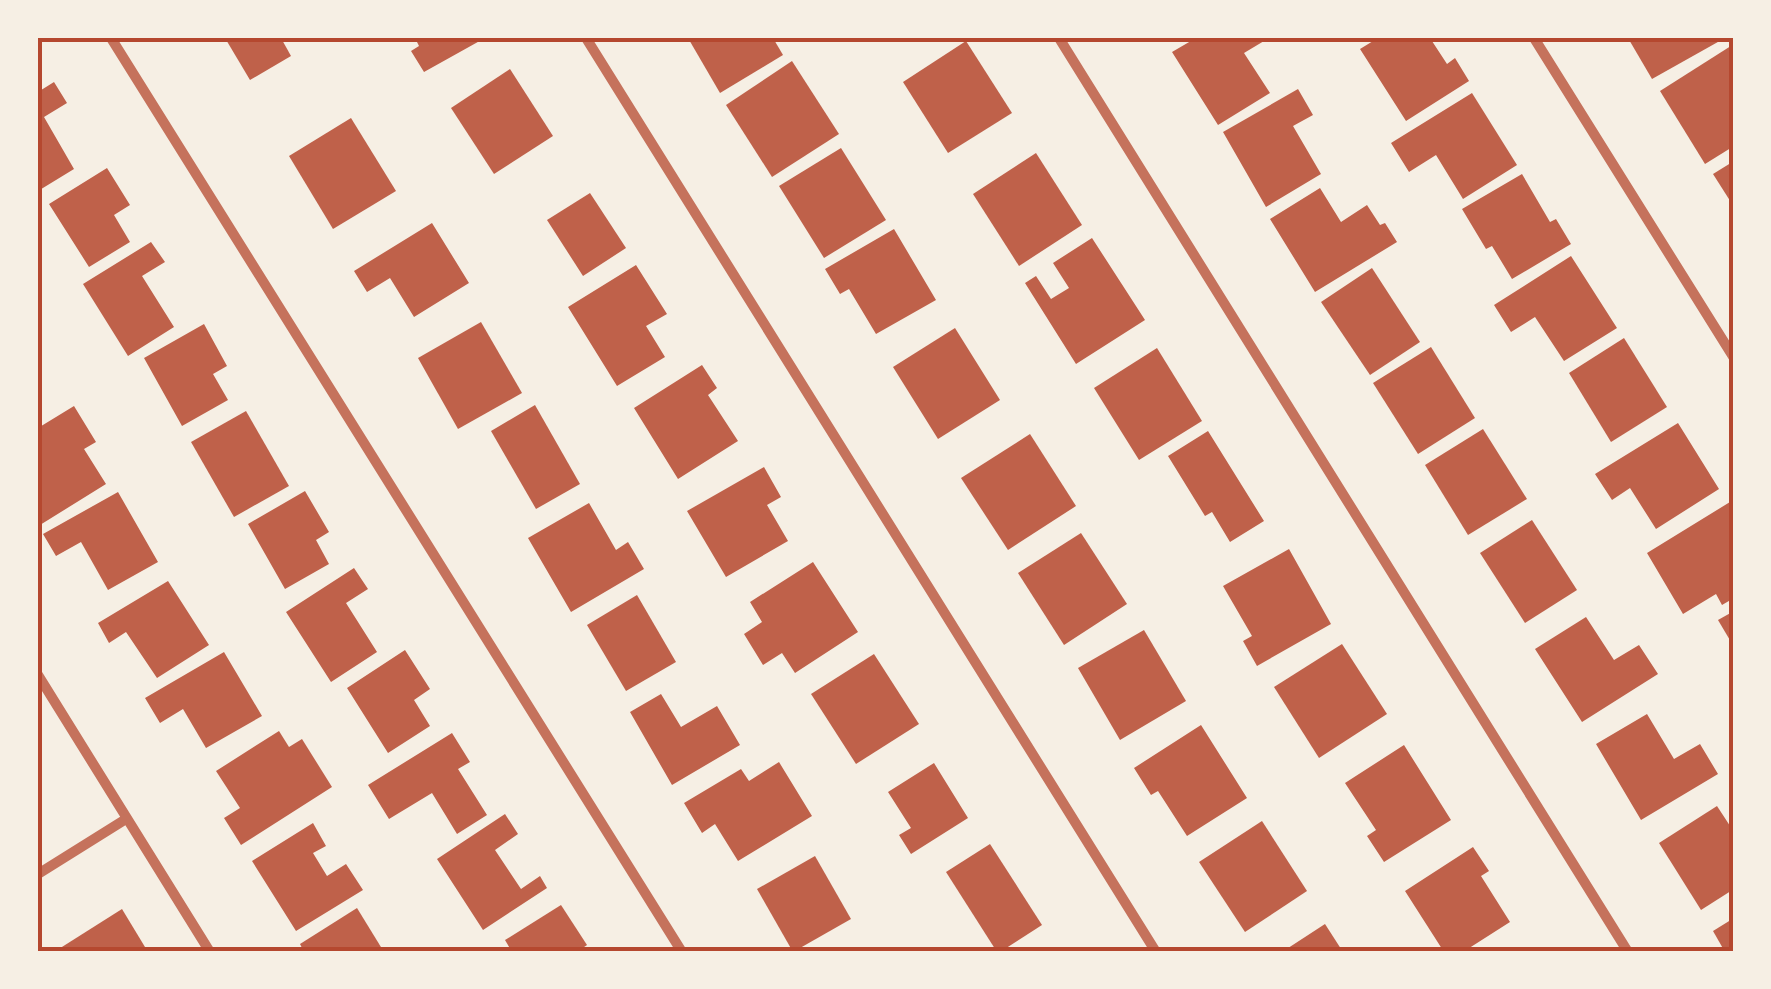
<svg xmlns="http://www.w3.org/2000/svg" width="1771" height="989" font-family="'Titillium Web',sans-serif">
	<rect width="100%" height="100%" fill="#f6efe4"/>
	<!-- building -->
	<g fill="#bf614a">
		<polygon points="225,38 281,38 291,56 250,80"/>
		<polygon points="415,38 485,38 424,72 411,51 419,46"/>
		<polygon points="688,38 773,38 783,55 720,93"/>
		<polygon points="1196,38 1269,38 1244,53 1270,93 1218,125 1172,52"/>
		<polygon points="1378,38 1430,38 1447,64 1455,58 1469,81 1406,121 1360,49"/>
		<polygon points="1628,38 1725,38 1652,79"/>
		<polygon points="966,41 1012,113 948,153 903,82"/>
		<polygon points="1734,44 1734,146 1705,164 1660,91"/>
		<polygon points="792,61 839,134 772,177 726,105"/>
		<polygon points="510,69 553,136 494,174 451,108"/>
		<polygon points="54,82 67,103 44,117 74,169 38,191 38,92"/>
		<polygon points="1298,89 1313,115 1293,126 1321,174 1266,207 1223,132"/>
		<polygon points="1472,93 1517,165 1463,199 1436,155 1409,172 1391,143"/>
		<polygon points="351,118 396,191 333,229 289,156"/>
		<polygon points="841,148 886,220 824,258 779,186"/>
		<polygon points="1036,153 1082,225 1019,266 973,194"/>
		<polygon points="1734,161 1734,207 1713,174"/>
		<polygon points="107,168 130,205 114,215 130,242 89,267 49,204"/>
		<polygon points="1522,174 1550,222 1556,219 1571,244 1512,279 1492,246 1486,249 1462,209"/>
		<polygon points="1320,188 1341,222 1367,205 1380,225 1385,223 1397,242 1315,292 1270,219"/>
		<polygon points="590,193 626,248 583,276 547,220"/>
		<polygon points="432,223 469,283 414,317 390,278 367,292 354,271"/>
		<polygon points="894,229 936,300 876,334 849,289 840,294 825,269"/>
		<polygon points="1092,238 1145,320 1076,364 1025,283 1036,276 1051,299 1069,288 1053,263"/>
		<polygon points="151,242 165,262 142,276 174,327 128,356 83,284"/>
		<polygon points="1571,256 1617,328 1564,361 1535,317 1511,332 1494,305"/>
		<polygon points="636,265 667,314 646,326 665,357 617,386 568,307"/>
		<polygon points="1372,268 1420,342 1370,375 1321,302"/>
		<polygon points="481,322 522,393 458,429 418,358"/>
		<polygon points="204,324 227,366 213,374 228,400 182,426 144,358"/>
		<polygon points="955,328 1000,400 938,439 893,367"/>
		<polygon points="1624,338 1667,407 1611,442 1569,373"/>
		<polygon points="1431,347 1475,418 1418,454 1373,383"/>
		<polygon points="1157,348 1202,421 1139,460 1094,388"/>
		<polygon points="702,365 717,388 708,395 738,441 678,479 634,408"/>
		<polygon points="535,405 580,484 536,509 491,431"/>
		<polygon points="74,406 96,442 84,449 106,484 40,525 38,428"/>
		<polygon points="246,411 289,486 234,517 191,442"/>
		<polygon points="1678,423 1719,489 1656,529 1630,488 1612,500 1595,474"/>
		<polygon points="1483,429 1527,499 1468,535 1425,465"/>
		<polygon points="1208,431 1264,521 1230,542 1212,512 1205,516 1168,456"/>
		<polygon points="1030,434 1076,506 1008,550 961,478"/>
		<polygon points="764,467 781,497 767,505 788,541 726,577 687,511"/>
		<polygon points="305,491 329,532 316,540 329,564 285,589 248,524"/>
		<polygon points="118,492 158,562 108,590 81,542 56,556 43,534"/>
		<polygon points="1730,502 1734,508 1734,598 1722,605 1716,594 1683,614 1647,553"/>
		<polygon points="589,503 616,550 628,542 644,569 571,612 528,538"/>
		<polygon points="1532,520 1577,590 1525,623 1480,553"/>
		<polygon points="1081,533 1127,604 1064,645 1018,573"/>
		<polygon points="1289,549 1331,624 1257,666 1243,641 1252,636 1223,586"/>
		<polygon points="813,562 858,632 795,673 782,653 763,665 744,634 762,622 750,602"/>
		<polygon points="354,568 368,589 346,603 377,652 331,682 286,612"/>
		<polygon points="168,581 209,645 157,678 126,632 109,643 98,623"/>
		<polygon points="637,595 676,662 626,691 587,625"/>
		<polygon points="1734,611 1734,647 1718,620"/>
		<polygon points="1586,617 1614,660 1639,645 1658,674 1582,722 1535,649"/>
		<polygon points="1144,630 1186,701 1120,740 1078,668"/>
		<polygon points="1342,644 1387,714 1319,758 1274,687"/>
		<polygon points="405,650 430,689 414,700 430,726 388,753 347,688"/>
		<polygon points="224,652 262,716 206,748 183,709 160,723 145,698"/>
		<polygon points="874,654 919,724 856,764 811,694"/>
		<polygon points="661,694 681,727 717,706 740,745 672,785 630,712"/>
		<polygon points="1647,714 1674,759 1700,744 1718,774 1641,820 1596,744"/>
		<polygon points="1201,725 1247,798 1187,836 1158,791 1151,795 1134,768"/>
		<polygon points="279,731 289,747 302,739 332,787 241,845 224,818 240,808 216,771"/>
		<polygon points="452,733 470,762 458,769 487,815 457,834 432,793 389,819 368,785"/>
		<polygon points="1404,745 1451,820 1384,862 1367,836 1376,830 1345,783"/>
		<polygon points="779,762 812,816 738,861 715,824 702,833 684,803 741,769 749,781"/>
		<polygon points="934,763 968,818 911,854 899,835 911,828 888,792"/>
		<polygon points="1717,806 1734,832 1734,889 1701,910 1659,843"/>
		<polygon points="505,814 518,834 495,850 521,889 540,876 547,888 483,930 437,859"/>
		<polygon points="1262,821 1307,891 1245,932 1199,862"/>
		<polygon points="313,823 326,846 313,853 327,876 346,864 363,890 296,931 252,861"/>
		<polygon points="990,844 1042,925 1000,952 997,952 946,872"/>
		<polygon points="1473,847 1489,871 1481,876 1510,922 1463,952 1444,952 1405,891"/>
		<polygon points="815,856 851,919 793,952 757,889"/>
		<polygon points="561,905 587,945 577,952 512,952 505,940"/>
		<polygon points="357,908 384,952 304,952 300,944"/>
		<polygon points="122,909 148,952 54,952"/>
		<polygon points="1734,918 1734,952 1725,952 1713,931"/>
		<polygon points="1325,924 1343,952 1282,952"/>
	</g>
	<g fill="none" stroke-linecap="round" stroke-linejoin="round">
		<!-- minor -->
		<g stroke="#c5725c" stroke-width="10">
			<polyline points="111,38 682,952"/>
			<polyline points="586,38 1156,952"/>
			<polyline points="1059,38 1628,952"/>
			<polyline points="1534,38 1734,358"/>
			<polyline points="38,675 210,952"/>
			<polyline points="38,874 126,819"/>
		</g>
	</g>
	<!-- border -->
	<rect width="1771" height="989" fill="none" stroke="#f6efe4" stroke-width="80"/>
	<rect x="40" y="40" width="1691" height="909" fill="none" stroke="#b5482f" stroke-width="4"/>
</svg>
